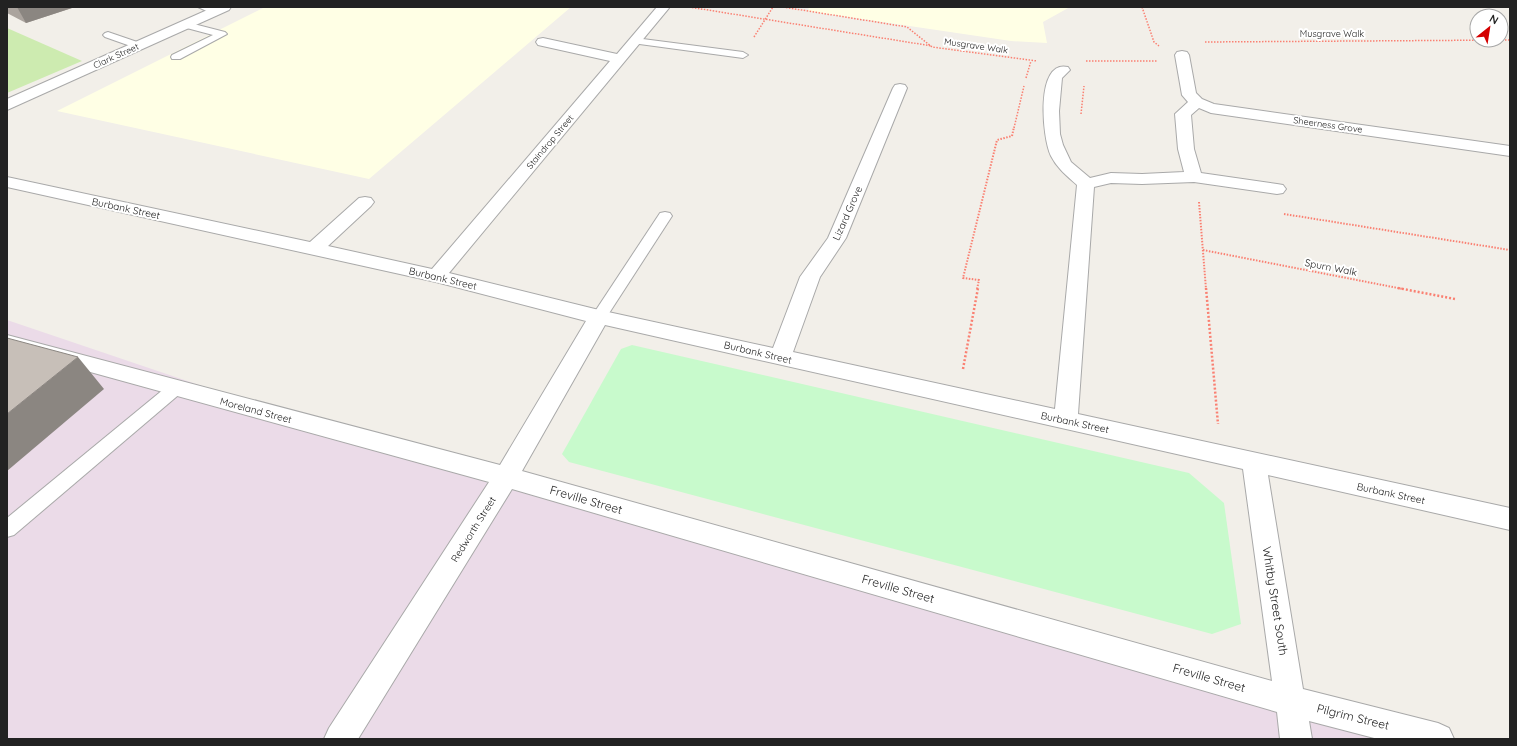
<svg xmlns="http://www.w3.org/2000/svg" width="1517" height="746" font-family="Quicksand,sans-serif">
	<rect width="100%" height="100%" fill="#f2efe9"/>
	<!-- industrial -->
	<polygon fill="#ebdbe8" points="7,320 486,482 1313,722 1385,739 7,739"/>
	<!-- education -->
	<g fill="#ffffe5">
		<polygon points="265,7 571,7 369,179 57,111"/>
		<polygon points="809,7 1070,7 1043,22 1047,43 1011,41 808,11"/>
	</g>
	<!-- grass -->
	<polygon fill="#cdebb0" points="7,28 82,61 7,93"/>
	<!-- park -->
	<polygon fill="#c8facc" points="632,345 1189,473 1224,503 1241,624 1212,634 569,462 562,454 621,349"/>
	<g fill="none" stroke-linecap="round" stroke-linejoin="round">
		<defs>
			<g id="service">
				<polygon points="198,7 211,7 220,12 215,15"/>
				<polygon points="186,22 225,32 227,34 180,59 172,59 171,57 172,55 213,35 183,27 181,25 183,23"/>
				<polygon points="108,32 143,44 144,46 139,49 105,37 103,35 105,33"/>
				<polygon points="635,38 743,52 748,55 743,58 632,43 630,41 632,39"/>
				<polygon points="665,212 670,213 672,216 604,321 599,322 594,321 592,317 594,313 660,213"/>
				<polygon points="176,382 182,384 184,388 182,392 14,535 7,537 7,518 170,384"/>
			</g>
			<g id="minor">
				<polygon points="214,7 231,7 229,10 7,110 7,99"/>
				<path d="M657,7l12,1 -220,265 150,37 174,38 27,-71 28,-39 65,-150 2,-3 5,-1 5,1 2,3 -61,150 -26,39 -27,75 262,57 22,-224c-10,-9 -20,-17 -26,-29 -9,-18 -16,-97 17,-89l2,3 -8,8 -3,33 1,23 3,11 8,17 19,16 21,-5 31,1 42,-2 -6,-23 -3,-35 13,-12 -6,-7 -7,-40 2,-3 5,-1 5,1 2,3 7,38 6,6 12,5 296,42v10l-299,-43 -12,-5 -8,7 3,34 7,24 76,11 6,1 3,4 -3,4 -6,1 -83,-12 -52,2 -31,-1 -17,4 -16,227 432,94v22l-242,-55 35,214 135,34 11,5 5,11h-76l-69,-18 3,18h-32l-3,-27 -765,-223 -154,250h-34l5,-11 160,-246 -482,-133v-14l493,130 86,-144 -150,-39 -429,-95v-10l303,65 49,-44 6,-1 6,1 3,4 -3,4 -43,40 104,23 178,-208 -72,-16 -2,-3 2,-3 5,-1 74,16zM605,325l638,144 29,212 -750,-210z"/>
			</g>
		</defs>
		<!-- service casing -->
		<use href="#service" stroke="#a9a9a9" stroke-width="2"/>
		<!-- minor casing -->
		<use href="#minor" stroke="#a9a9a9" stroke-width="2"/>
		<!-- path-far2 -->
		<g stroke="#fa8072" stroke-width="1.5" stroke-dasharray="1.5 1.5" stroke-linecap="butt">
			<polyline points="689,7 932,46"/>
			<polyline points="783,7 907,27 932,47 1037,61"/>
			<polyline points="1142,7 1154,42 1159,46"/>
			<polyline points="754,37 773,7"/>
			<polyline points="1205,42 1510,40"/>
			<polyline points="1086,61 1157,61"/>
			<polyline points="1026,78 1031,61"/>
			<polyline points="1081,114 1084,86"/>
			<polyline points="1014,128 1024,86"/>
		</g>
		<!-- path-far1 -->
		<g stroke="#fa8072" stroke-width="2" stroke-dasharray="1.5 1.5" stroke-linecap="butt">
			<polyline points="1199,202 1206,289"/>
			<polyline points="1284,214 1510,250"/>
			<polyline points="1203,250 1403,289"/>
			<polyline points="977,289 979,280 963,278 997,140 1012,136 1014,127"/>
		</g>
		<!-- path -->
		<g stroke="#fa8072" stroke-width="2.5" stroke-dasharray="2 2" stroke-linecap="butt">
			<polyline points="1206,288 1218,424"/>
			<polyline points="1398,288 1455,299"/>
			<polyline points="963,369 978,288"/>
		</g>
		<!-- service -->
		<use href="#service" fill="#fff" fill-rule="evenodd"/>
		<!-- minor -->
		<use href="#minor" fill="#fff" fill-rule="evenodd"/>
	</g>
	<!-- wall -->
	<polygon fill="#aba49e" points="7,7 75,7 26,23 7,13"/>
	<!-- shaded-wall -->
	<g fill="#8b8681">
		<polygon points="17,7 75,7 26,23"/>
		<polygon points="78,357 104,389 7,471 7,414"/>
	</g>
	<!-- building -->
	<polygon fill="#c7bfb8" stroke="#8b8681" points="7,338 78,357 7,414"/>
	<g text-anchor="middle" stroke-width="4" stroke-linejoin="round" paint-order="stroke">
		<!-- far-street labels -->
		<g font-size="9" fill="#222" stroke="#fff">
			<text x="1332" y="37">Musgrave Walk</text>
			<text transform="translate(976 46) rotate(8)" y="3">Musgrave Walk</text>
			<text transform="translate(116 56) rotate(-24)" y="3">Clark Street</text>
			<text transform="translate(1328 125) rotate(8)" y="3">Sheerness Grove</text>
			<text transform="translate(550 142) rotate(-50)" y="3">Staindrop Street</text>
		</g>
		<!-- street labels -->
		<g font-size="10" fill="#222" stroke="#fff">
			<text transform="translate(126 208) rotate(12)" y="4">Burbank Street</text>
			<text transform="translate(847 213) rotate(-66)" y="4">Lizard Grove</text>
			<text transform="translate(1331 267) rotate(11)" y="4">Spurn Walk</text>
			<text transform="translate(443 278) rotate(13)" y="4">Burbank Street</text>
			<text transform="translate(758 352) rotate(13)" y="4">Burbank Street</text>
			<text transform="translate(256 410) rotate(15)" y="4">Moreland Street</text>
			<text transform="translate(1075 422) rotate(12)" y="4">Burbank Street</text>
			<text transform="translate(1391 493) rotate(12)" y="4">Burbank Street</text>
			<text transform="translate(473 529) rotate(-58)" y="4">Redworth Street</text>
		</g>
		<!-- near-street labels -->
		<g font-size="12" fill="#222" stroke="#fff">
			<text transform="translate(586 500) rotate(16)" y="4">Freville Street</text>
			<text transform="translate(898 589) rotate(16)" y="4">Freville Street</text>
			<text transform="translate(1275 601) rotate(81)" y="4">Whitby Street South</text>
			<text transform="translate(1209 678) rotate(16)" y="4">Freville Street</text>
			<text transform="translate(1353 717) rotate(14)" y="4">Pilgrim Street</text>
		</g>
	</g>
	<!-- border -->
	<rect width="1517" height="746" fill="none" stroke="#222222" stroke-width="16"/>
	<!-- north arrow -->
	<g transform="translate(1489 28) rotate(30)"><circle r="19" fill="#ffffff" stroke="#a7a7a7"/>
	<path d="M0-3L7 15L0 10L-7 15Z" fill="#d40000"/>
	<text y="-6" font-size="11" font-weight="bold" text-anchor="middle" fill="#222222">N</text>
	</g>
</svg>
